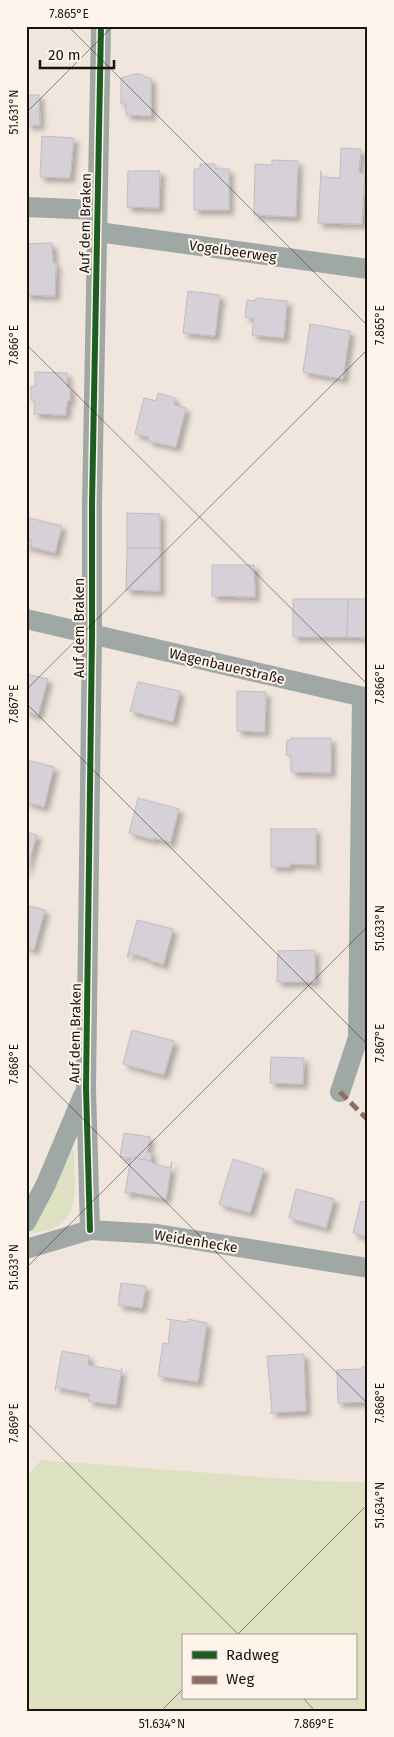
<svg xmlns="http://www.w3.org/2000/svg" width="394" height="1737" font-family="'Fira Sans',sans-serif">
	<defs>
		<filter id="shadow"><feDropShadow dx="4.5" dy="4.5" stdDeviation="2.5" flood-color="#0004"/></filter>
	</defs>
	<rect width="100%" height="100%" fill="#f0e6de"/>
	<!-- green -->
	<g fill="#dee1c1" fill-rule="evenodd">
		<path d="M71,1148l3,2c0,29 9,72 -27,80 -5,1 -11,3 -16,3l-1,-2z"/>
		<path d="M41,1460l275,21 52,1v229h-342v-233zM183,1636h172v62h-172z"/>
	</g>
	<!-- building -->
	<g fill="#d6d1d8" stroke="#c2bdbe" filter="url(#shadow)">
		<polygon points="134,74 141,74 147,78 151,78 151,116 126,115 126,104 121,104 121,78"/>
		<polygon points="27,95 39,95 40,125 27,125"/>
		<polygon points="42,136 74,138 70,178 40,177"/>
		<polygon points="341,148 361,149 359,173 365,173 362,224 318,223 321,171 322,177 340,178"/>
		<polygon points="272,160 298,161 296,217 254,215 255,164 272,165"/>
		<polygon points="200,164 215,164 215,169 229,169 229,210 194,210 194,169 200,169"/>
		<polygon points="128,171 160,171 159,208 127,207"/>
		<polygon points="52,243 53,263 56,263 55,296 26,295 26,244"/>
		<polygon points="188,291 220,295 215,336 183,333"/>
		<polygon points="256,298 287,301 284,338 252,335 254,318 245,317 247,300 255,301"/>
		<polygon points="310,324 350,331 343,379 303,372"/>
		<polygon points="35,372 67,373 67,387 70,387 70,401 67,401 66,415 34,414 35,401 31,400 31,386 35,386"/>
		<polygon points="158,393 175,398 174,405 186,408 176,447 148,441 149,437 135,434 144,398 156,401"/>
		<polygon points="127,513 160,514 160,548 127,548"/>
		<polygon points="26,517 62,526 55,553 31,547 32,540 26,538"/>
		<polygon points="26,538 32,541 31,547 27,546 26,549"/>
		<polygon points="127,548 160,548 160,591 126,590"/>
		<polygon points="212,565 254,565 255,597 212,596"/>
		<polygon points="293,599 348,599 347,637 293,637"/>
		<polygon points="348,599 368,599 368,638 347,637"/>
		<polygon points="26,674 48,679 38,715 26,712"/>
		<polygon points="138,682 180,691 173,722 130,711"/>
		<polygon points="237,691 266,692 265,732 237,731"/>
		<polygon points="291,738 331,738 331,773 291,772 291,755 286,755 287,740 291,740"/>
		<polygon points="26,760 54,767 44,807 26,802"/>
		<polygon points="138,798 179,809 170,844 169,842 154,838 154,840 129,833"/>
		<polygon points="271,828 272,829 315,829 316,828 316,868 315,865 290,864 290,867 271,867"/>
		<polygon points="26,832 37,835 26,872"/>
		<polygon points="26,905 45,910 34,950 26,948"/>
		<polygon points="137,920 173,929 163,966 162,964 151,961 149,963 150,959 129,953 129,957 127,957"/>
		<polygon points="278,950 279,951 315,950 315,982 277,982"/>
		<polygon points="132,1030 174,1041 164,1075 123,1064"/>
		<polygon points="271,1057 304,1058 303,1084 270,1083"/>
		<polygon points="124,1133 150,1137 147,1152 152,1153 150,1162 146,1160 120,1157"/>
		<polygon points="131,1157 146,1160 158,1165 170,1168 172,1162 166,1199 131,1192 131,1194 125,1193"/>
		<polygon points="233,1159 264,1169 250,1213 219,1204"/>
		<polygon points="296,1189 334,1199 326,1228 289,1218"/>
		<polygon points="361,1201 368,1203 368,1237 353,1233"/>
		<polygon points="121,1283 146,1286 142,1308 118,1305"/>
		<polygon points="167,1319 188,1322 188,1319 207,1323 198,1382 158,1376 163,1343 168,1344 171,1320"/>
		<polygon points="62,1351 89,1356 88,1365 121,1371 122,1368 116,1405 88,1401 90,1394 57,1387 55,1390"/>
		<polygon points="304,1354 306,1411 270,1413 272,1412 267,1356"/>
		<polygon points="362,1367 368,1367 368,1402 338,1403 337,1370 362,1369"/>
	</g>
	<g fill="none" stroke-linecap="round" stroke-linejoin="round">
		<!-- street -->
		<g stroke="#9fa8a4" stroke-width="20">
			<polyline points="26,207 97,210"/>
			<polyline points="98,232 368,269"/>
			<polyline points="26,619 368,698"/>
			<polyline points="340,1092 358,1038 362,697"/>
			<polyline points="26,1222 46,1184 83,1096"/>
			<polyline points="90,1230 86,1088 92,635 92,504 101,26"/>
			<polyline points="26,1249 90,1230 157,1234 368,1268"/>
		</g>
		<!-- quiet -->
		<polyline stroke="#8d6e63" stroke-width="5" stroke-dasharray="10 5" stroke-linecap="butt" points="340,1092 368,1120"/>
		<defs>
			<polyline id="cycleway" points="90,1230 86,1088 92,635 92,504 101,26"/>
		</defs>
		<!-- cycleway casing -->
		<use href="#cycleway" stroke="#fff4eb" stroke-width="9"/>
		<!-- cycleway -->
		<use href="#cycleway" stroke="#1b5e20" stroke-width="6"/>
	</g>
	<!-- ticks -->
	<path fill="none" stroke="#1a140f" stroke-width="1" stroke-opacity="0.45" d="M68,26l300,300M26,113l87,-87M26,344l342,341M26,690l342,-341M26,703l342,342M26,1062l342,342M26,1268l342,-342M26,1422l214,214M236,1636l132,-132M303,1698l12,13M161,1711l22,-22"/>
	<g text-anchor="middle" stroke-width="4" stroke-linejoin="round" paint-order="stroke">
		<!-- street labels -->
		<g font-size="14" fill="#1a140f" stroke="#fff4eb">
			<text transform="translate(85 223) rotate(-89)" y="5">Auf dem Braken</text>
			<text transform="translate(233 251) rotate(8)" y="5">Vogelbeerweg</text>
			<text transform="translate(79 628) rotate(-90)" y="5">Auf dem Braken</text>
			<text transform="translate(227 666) rotate(13)" y="5">Wagenbauerstraße</text>
			<text transform="translate(75 1033) rotate(-89)" y="5">Auf dem Braken</text>
			<text transform="translate(196 1241) rotate(9)" y="5">Weidenhecke</text>
		</g>
	</g>
	<!-- border -->
	<rect width="394" height="1737" fill="none" stroke="#fff4eb" stroke-width="55"/>
	<!-- legend -->
	<rect x="182" y="1634" width="175" height="65" fill="#fff4eb" stroke="#a39a93"/>
	<rect x="192" y="1651" width="25" height="8" fill="#1b5e20" stroke="#a39a93"/>
	<text x="226" y="1660" font-size="15" fill="#1a140f">Radweg</text>
	<rect x="192" y="1676" width="25" height="8" fill="#8d6e63" stroke="#a39a93"/>
	<text x="226" y="1684" font-size="15" fill="#1a140f">Weg</text>
	<!-- scale -->
	<path d="M40 60v8h74v-8" fill="none" stroke="#1a140f" stroke-width="2.5"/>
	<text x="48" y="60" font-size="15" fill="#1a140f" stroke="#fff4eb" stroke-width="4" paint-order="stroke">20 m</text>
	<rect x="28" y="28" width="338" height="1682" fill="none" stroke="#1a140f" stroke-width="2"/>
	<g font-size="12" text-anchor="middle" fill="#1a140f">
		<text x="69" y="18">7.865°E</text>
		<text transform="translate(14 112) rotate(-90)" y="4">51.631°N</text>
		<text transform="translate(380 325) rotate(-90)" y="4">7.865°E</text>
		<text transform="translate(14 345) rotate(-90)" y="4">7.866°E</text>
		<text transform="translate(380 684) rotate(-90)" y="4">7.866°E</text>
		<text transform="translate(14 704) rotate(-90)" y="4">7.867°E</text>
		<text transform="translate(380 928) rotate(-90)" y="4">51.633°N</text>
		<text transform="translate(380 1043) rotate(-90)" y="4">7.867°E</text>
		<text transform="translate(14 1064) rotate(-90)" y="4">7.868°E</text>
		<text transform="translate(14 1267) rotate(-90)" y="4">51.633°N</text>
		<text transform="translate(380 1403) rotate(-90)" y="4">7.868°E</text>
		<text transform="translate(14 1423) rotate(-90)" y="4">7.869°E</text>
		<text transform="translate(380 1505) rotate(-90)" y="4">51.634°N</text>
		<text x="162" y="1728">51.634°N</text>
		<text x="314" y="1728">7.869°E</text>
	</g>
</svg>
